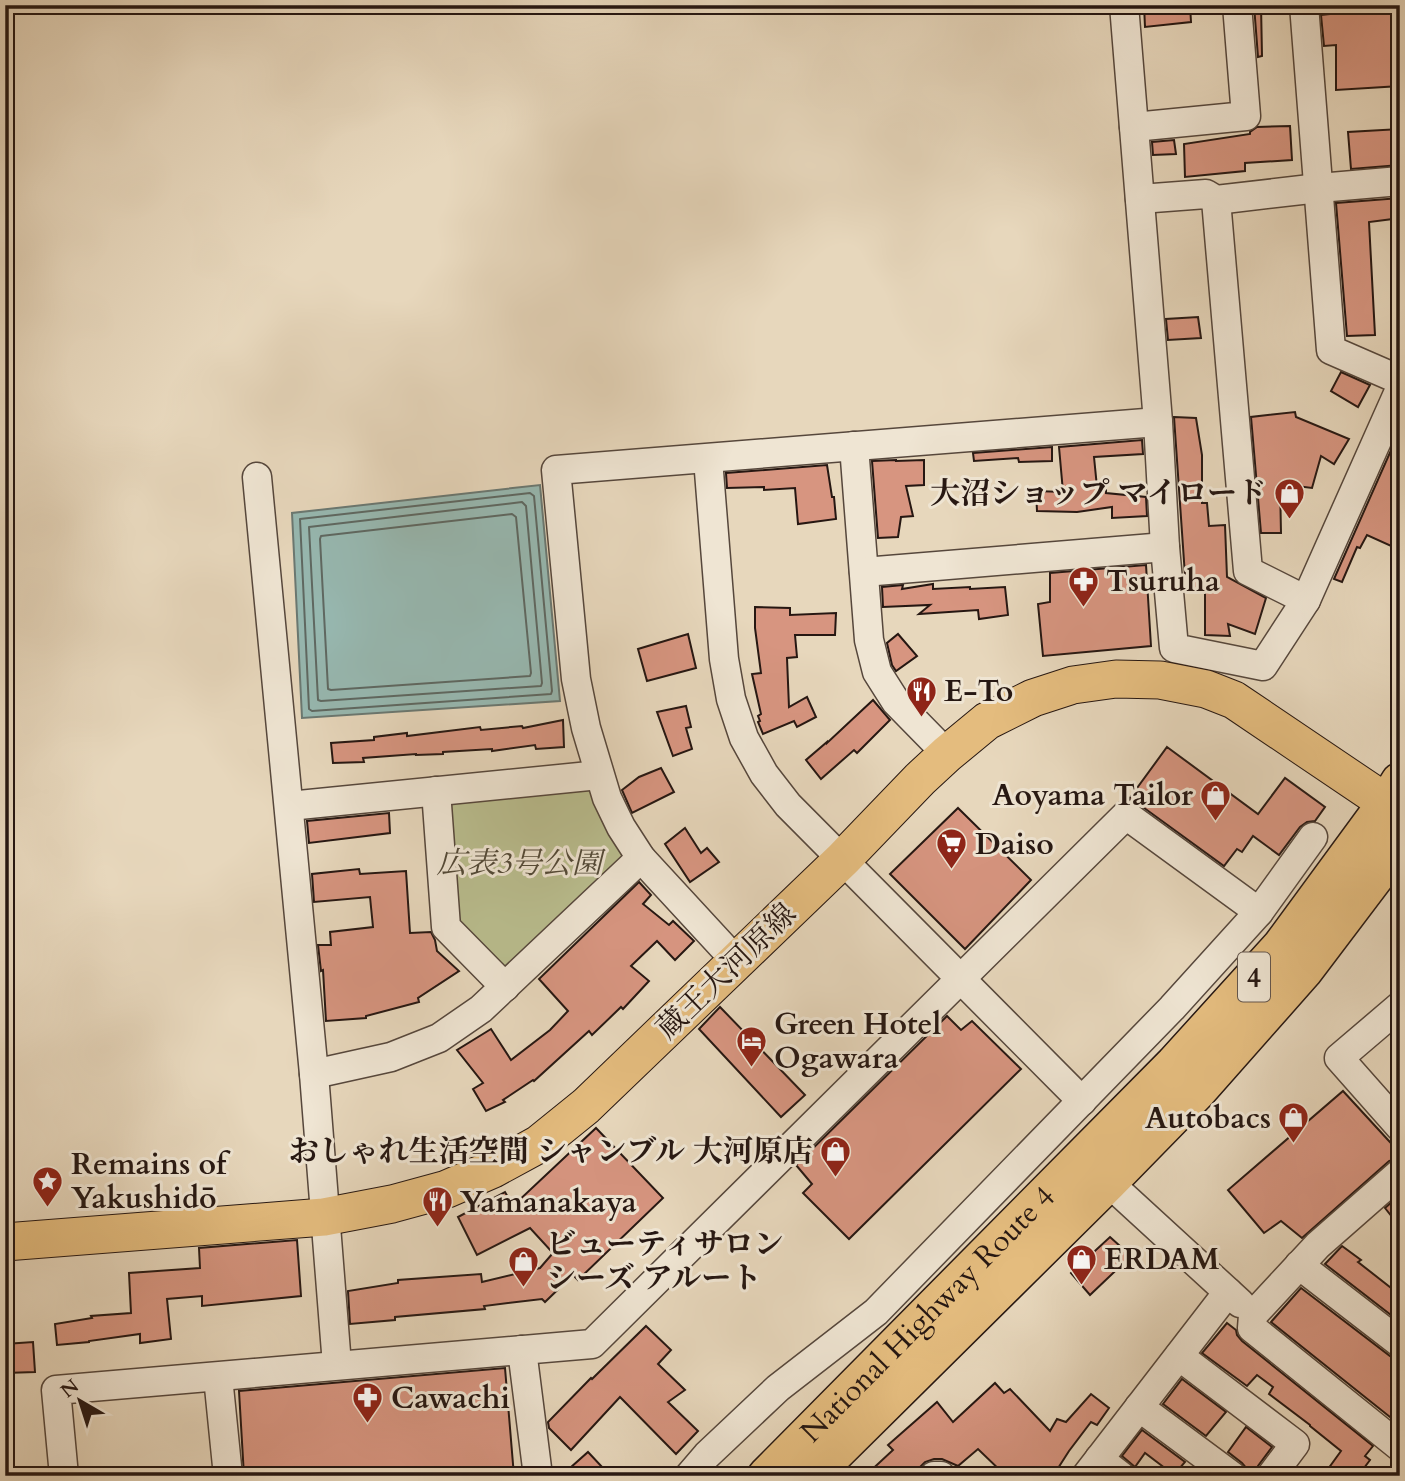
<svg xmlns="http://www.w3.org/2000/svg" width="1405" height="1481" font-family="Cardo,'Noto Serif JP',serif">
	<rect width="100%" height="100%" fill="#e7d7bc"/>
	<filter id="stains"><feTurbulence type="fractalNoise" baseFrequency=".00286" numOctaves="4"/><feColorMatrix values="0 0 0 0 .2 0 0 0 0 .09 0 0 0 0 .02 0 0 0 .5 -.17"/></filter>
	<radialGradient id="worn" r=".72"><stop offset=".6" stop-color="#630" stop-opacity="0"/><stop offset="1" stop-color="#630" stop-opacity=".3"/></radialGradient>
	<!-- green -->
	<polygon fill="#b9bd8e" stroke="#706a50" stroke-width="2" points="595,788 626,856 501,972 455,924 448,800"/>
	<!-- water -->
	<polygon fill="#97b9b2" stroke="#6a7872" stroke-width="2" points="540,485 560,701 302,718 292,513"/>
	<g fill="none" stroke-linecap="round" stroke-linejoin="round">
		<!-- shore -->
		<g stroke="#5e6862" stroke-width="2">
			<polygon points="530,493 534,496 552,691 551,694 312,711 309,709 300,519"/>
			<polygon points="522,502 526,506 542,683 541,686 321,701 318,700 309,527"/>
			<polygon points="512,514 516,517 531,673 530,676 331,690 328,689 320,539 321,536"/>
		</g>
	</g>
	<!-- building -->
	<g fill="#d79580" stroke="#261712" stroke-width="2">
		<polygon points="1144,5 1190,5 1191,22 1145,27"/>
		<polygon points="1254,5 1261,5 1262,56 1258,57"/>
		<polygon points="1400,10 1400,86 1336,90 1336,45 1324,46 1321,15 1357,11"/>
		<polygon points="1290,126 1292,160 1245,163 1245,171 1185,177 1184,144 1250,134 1250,132 1257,127"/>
		<polygon points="1400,129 1400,165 1351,169 1348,132"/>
		<polygon points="1174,140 1176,154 1153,155 1152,142"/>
		<polygon points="1400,198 1400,218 1369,222 1375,335 1347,336 1336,203"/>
		<polygon points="1198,317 1201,338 1168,340 1166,319"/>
		<polygon points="1341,372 1370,385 1358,407 1331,391"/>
		<polygon points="1295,412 1296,417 1349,439 1334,464 1321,456 1312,488 1280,484 1281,533 1261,533 1251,417"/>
		<polygon points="1174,417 1196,418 1202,455 1202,503 1207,503 1209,526 1225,525 1227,577 1266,598 1255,634 1228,624 1230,636 1205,635 1205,588 1186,590"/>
		<polygon points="1400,430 1400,550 1367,535 1360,548 1357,547 1342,582 1334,579"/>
		<polygon points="1142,440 1143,454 1094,457 1097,487 1106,488 1106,493 1146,497 1147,516 1112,518 1112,507 1077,512 1037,511 1036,491 1063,492 1059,447"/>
		<polygon points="1052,447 1052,461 1019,462 1018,458 974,461 973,453"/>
		<polygon points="896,460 896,461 924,460 924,485 906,486 913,516 901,517 898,537 878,538 872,461"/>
		<polygon points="827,465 832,497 834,497 836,519 798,524 795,488 764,490 764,487 727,488 726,473"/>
		<polygon points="1146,565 1151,646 1043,656 1038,604 1050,602 1050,573"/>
		<polygon points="933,584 933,589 970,587 970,589 1005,587 1008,615 979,619 978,610 919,614 930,605 883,607 882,587 903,585 902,589"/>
		<polygon points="755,607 790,608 790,615 836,613 835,635 795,635 797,657 787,658 789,707 807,697 816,717 797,727 794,721 763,734 758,722 760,721 758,716 761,714 752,674 761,673 755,628"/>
		<polygon points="688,634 696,668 647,681 638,649"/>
		<polygon points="898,634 917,656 896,671 892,665 887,643"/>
		<polygon points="873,700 890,720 857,753 854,750 821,779 806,760 827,742 827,743"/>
		<polygon points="686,706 691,727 686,728 692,749 673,756 657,712"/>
		<polygon points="563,720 564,747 536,749 535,745 492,751 492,749 443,752 443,754 416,755 416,754 363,758 364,762 333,763 331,743 374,740 374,737 407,733 407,736 480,727 481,730 522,726 523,728"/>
		<polygon points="1167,747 1258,814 1285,778 1325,807 1315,821 1307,822 1300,827 1279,855 1253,836 1242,852 1237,849 1224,866 1136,802 1129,799"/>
		<polygon points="661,768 674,792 632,813 622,790 639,777"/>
		<polygon points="958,808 1031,880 965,949 890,874"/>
		<polygon points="389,813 390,833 309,843 307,821"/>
		<polygon points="685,828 701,853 707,848 719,862 690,882 665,844"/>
		<polygon points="359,869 360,874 406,871 410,933 431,932 435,940 437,951 459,971 418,998 419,1002 366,1016 366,1018 326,1021 323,970 321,971 318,945 331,945 330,932 373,927 370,897 314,902 312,874"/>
		<polygon points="639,882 651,895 643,904 669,925 673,921 694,941 675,960 657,941 631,966 649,981 623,1009 621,1007 592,1035 589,1031 534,1081 533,1080 503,1100 505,1102 486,1111 473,1089 483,1083 457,1050 491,1029 511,1060 550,1030 568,1011 539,979"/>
		<polygon points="720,1007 805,1095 781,1117 699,1029"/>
		<polygon points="947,1016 961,1030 972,1021 1021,1069 849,1239 803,1193 812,1184 796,1165"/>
		<polygon points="1343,1091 1400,1153 1400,1157 1389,1161 1302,1238 1281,1221 1264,1233 1228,1190"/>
		<polygon points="596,1128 663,1198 578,1280 573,1275 545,1302 542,1299 484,1306 485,1309 395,1317 395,1320 350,1324 348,1291 398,1283 398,1280 481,1274 482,1282 540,1268 553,1253 530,1228 477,1255 458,1217 505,1192 513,1206"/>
		<polygon points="1400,1195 1400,1227 1385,1208"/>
		<polygon points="1110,1237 1131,1256 1090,1295 1071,1273"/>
		<polygon points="297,1240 301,1296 202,1306 202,1296 167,1299 171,1339 140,1343 140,1334 89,1341 89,1342 57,1345 55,1324 92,1318 91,1316 131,1313 129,1273 200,1268 199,1248"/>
		<polygon points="1342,1246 1361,1260 1358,1262 1400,1295 1400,1322 1325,1264"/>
		<polygon points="1301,1288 1390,1356 1400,1359 1400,1425 1271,1322"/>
		<polygon points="1227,1323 1236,1330 1237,1335 1242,1341 1373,1446 1365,1456 1370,1460 1358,1476 1323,1476 1341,1451 1310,1426 1310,1425 1269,1394 1273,1387 1257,1375 1247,1386 1202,1353"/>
		<polygon points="646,1326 671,1350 658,1364 685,1390 668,1402 698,1431 676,1454 620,1397 571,1450 549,1428 548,1422 591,1378 592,1379"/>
		<polygon points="33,1342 35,1372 5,1373 5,1344"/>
		<polygon points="505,1368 514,1476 244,1476 239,1391"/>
		<polygon points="1182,1379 1226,1412 1206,1436 1163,1404"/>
		<polygon points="995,1383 1004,1393 1010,1389 1050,1431 1057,1419 1066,1422 1091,1394 1109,1408 1097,1425 1091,1422 1069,1451 1053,1476 1006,1476 978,1449 958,1466 942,1459 934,1459 925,1462 920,1467 918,1473 914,1476 865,1476 893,1450 888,1445 937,1402 953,1422"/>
		<polygon points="1246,1427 1272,1447 1258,1466 1255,1476 1248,1476 1247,1469 1242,1463 1228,1452"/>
		<polygon points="1142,1430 1185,1462 1174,1475 1145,1453 1135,1467 1122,1456"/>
		<polygon points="588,1452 603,1468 595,1476 561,1476"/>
	</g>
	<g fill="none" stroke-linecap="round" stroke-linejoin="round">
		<defs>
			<g id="minor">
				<polyline points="1124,5 1158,422 1165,547 1174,648 1263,666 1306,600 1400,389"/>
				<polyline points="1304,5 1331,350 1400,380"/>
				<polyline points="1134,127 1246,116 1237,5"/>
				<polyline points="1140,199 1206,194 1216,200 1319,188 1400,181"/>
				<polyline points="1216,200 1248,571 1306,600"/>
				<polyline points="854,446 869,640 877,672 896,702 947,754"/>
				<polyline points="708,459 724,659 731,699 744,738 764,774 788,805 1082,1101"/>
				<polyline points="257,477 314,1074 337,1365"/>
				<polyline points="864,572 1165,547"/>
				<polyline points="436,791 446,927 505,987"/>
				<polyline points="289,806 599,775"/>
				<polyline points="736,961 641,858 621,827 607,798 586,728 576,679 556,470 1158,422"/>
				<polyline points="1400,1006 1339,1058 1400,1127"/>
				<polyline points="314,1074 391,1057 439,1038 481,1009 641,858"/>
				<polyline points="1400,1173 1318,1245 1253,1315 1252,1328 1400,1447"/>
				<polyline points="1108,1182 1240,1303"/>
				<polyline points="1299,1265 1400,1343"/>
				<polyline points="522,1350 538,1476"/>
				<polyline points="1179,1356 1295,1444 1271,1476"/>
				<polyline points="218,1377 228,1476"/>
				<polyline points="1139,1407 1232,1476"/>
				<polyline points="1099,1459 1121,1476"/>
				<polyline points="64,1476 56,1390 592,1344 1126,815 1259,912"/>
				<polyline points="689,1476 707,1455 778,1388 876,1312 1172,1008 1259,912 1313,837"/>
				<polyline points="934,1476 941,1476"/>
				<polyline points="1086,1476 1228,1292"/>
			</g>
			<polyline id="major" points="5,1242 324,1217 392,1204 447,1189 493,1169 539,1144 586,1106 843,859 920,779 947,754 987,721 1033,698 1073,685 1116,679 1160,680 1206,689 1234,700 1400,812"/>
			<g id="highway">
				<path id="s1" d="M767,1476l408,-412 107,-118 105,-143 13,-21"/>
				<polyline points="811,1476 1108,1182 1197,1091 1303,971 1400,843"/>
			</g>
		</defs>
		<!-- minor casing -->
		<use href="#minor" stroke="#56473c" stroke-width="31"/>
		<!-- major casing -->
		<use href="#major" stroke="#261712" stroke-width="39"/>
		<!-- highway casing -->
		<use href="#highway" stroke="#261712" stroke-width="41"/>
		<!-- minor -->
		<use href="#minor" stroke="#efe5d3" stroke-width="28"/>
		<!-- major -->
		<use href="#major" stroke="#e4bc7e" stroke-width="37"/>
		<!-- highway -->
		<use href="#highway" stroke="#e4bc7e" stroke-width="38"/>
	</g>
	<!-- icons -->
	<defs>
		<symbol id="shop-pin" viewBox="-11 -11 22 30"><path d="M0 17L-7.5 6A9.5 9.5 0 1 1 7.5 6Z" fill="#8f2418" stroke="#efe5d3"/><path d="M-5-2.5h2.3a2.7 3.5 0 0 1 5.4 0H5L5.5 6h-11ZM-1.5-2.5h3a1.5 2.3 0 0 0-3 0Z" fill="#fff"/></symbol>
		<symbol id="pharmacy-pin" viewBox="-11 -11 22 30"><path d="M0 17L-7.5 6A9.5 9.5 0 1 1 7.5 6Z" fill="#8f2418" stroke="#efe5d3"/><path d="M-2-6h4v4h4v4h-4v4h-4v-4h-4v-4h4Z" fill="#fff"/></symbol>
		<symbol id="restaurant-pin" viewBox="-11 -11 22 30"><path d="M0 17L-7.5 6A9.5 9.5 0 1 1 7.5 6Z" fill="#8f2418" stroke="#efe5d3"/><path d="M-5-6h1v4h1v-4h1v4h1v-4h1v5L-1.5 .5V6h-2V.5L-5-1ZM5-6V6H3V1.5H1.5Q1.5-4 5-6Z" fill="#fff"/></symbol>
		<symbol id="supermarket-pin" viewBox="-11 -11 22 30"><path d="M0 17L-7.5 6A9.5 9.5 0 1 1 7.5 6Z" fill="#8f2418" stroke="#efe5d3"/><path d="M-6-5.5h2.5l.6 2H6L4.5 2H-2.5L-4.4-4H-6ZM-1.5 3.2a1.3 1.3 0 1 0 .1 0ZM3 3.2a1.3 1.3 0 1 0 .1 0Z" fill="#fff"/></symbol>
		<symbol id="hotel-pin" viewBox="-11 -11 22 30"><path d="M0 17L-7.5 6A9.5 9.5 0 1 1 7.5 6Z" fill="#8f2418" stroke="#efe5d3"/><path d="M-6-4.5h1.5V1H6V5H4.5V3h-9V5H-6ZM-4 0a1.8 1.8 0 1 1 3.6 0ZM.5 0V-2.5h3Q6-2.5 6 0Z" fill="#fff"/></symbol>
		<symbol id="sight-pin" viewBox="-11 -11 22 30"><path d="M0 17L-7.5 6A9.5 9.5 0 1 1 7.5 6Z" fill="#8f2418" stroke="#efe5d3"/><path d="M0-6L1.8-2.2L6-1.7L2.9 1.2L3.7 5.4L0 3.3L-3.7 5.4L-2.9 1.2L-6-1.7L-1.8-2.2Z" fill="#fff"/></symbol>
	</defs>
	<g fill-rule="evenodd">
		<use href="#shop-pin" x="1272" y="476" width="35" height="47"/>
		<use href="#pharmacy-pin" x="1066" y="564" width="35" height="47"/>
		<use href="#restaurant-pin" x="904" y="674" width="35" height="47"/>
		<use href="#shop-pin" x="1198" y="778" width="35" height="47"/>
		<use href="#supermarket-pin" x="934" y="826" width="35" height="47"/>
		<use href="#hotel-pin" x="734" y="1024" width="35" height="47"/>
		<use href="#shop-pin" x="1276" y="1100" width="35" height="47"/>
		<use href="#shop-pin" x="818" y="1134" width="35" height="47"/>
		<use href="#sight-pin" x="30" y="1164" width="35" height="47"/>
		<use href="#restaurant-pin" x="420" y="1184" width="35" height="47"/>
		<use href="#shop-pin" x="1064" y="1242" width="35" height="47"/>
		<use href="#shop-pin" x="506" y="1244" width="35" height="47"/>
		<use href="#pharmacy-pin" x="350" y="1380" width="35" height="47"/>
	</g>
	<g text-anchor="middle" stroke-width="6" stroke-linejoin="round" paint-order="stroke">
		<!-- shield labels -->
		<rect fill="#efe5d3" stroke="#62554c" stroke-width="2" x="1238" y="952.5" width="32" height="49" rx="5"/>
		<g font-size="28" font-weight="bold" fill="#261712">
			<text x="1254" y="987">4</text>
		</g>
		<!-- poi labels -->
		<g font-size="30" font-weight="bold" fill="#261712" stroke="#efe5d3" text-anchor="start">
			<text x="1267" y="503" text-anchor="end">大沼ショップ マイロード</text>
			<text x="1106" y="591">Tsuruha</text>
			<text x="944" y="701">E-To</text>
			<text x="1193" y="805" text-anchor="end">Aoyama Tailor</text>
			<text x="975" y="854">Daiso</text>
			<text x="774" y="1034">Green Hotel<tspan x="774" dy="34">Ogawara</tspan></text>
			<text x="1271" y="1128" text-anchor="end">Autobacs</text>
			<text x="813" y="1161" text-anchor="end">おしゃれ生活空間 シャンブル 大河原店</text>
			<text x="71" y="1174">Remains of<tspan x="71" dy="34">Yakushidō</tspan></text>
			<text x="460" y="1212">Yamanakaya</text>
			<text x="546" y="1254">ビューティサロン<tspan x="546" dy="34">シーズ アルート</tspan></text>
			<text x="1104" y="1269">ERDAM</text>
			<text x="391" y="1408">Cawachi</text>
		</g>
		<!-- park labels -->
		<g font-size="30" font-style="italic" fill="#524937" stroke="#efe5d3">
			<text x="519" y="873">広表3号公園</text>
		</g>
		<!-- street labels -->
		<g font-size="30" fill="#261712" stroke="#efe5d3">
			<text transform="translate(726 971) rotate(-44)" y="10">蔵王大河原線</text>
			<text dy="10" stroke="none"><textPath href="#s1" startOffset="228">National Highway Route 4</textPath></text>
		</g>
	</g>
	<!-- margin -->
	<rect width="1405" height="1481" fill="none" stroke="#e7d7bc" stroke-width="28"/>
	<rect x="7" y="7" width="1391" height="1467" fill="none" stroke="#261712" stroke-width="3.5"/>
	<rect x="14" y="14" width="1377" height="1453" fill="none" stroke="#261712" stroke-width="2"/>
	<!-- north arrow -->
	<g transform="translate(80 1401) rotate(321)" stroke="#efe5d3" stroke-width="5" paint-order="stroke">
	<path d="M0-5L12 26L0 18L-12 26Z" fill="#261712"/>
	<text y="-10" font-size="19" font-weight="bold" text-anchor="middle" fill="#261712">N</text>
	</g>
	<rect width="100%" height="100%" filter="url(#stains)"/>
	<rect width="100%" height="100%" fill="url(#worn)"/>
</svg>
